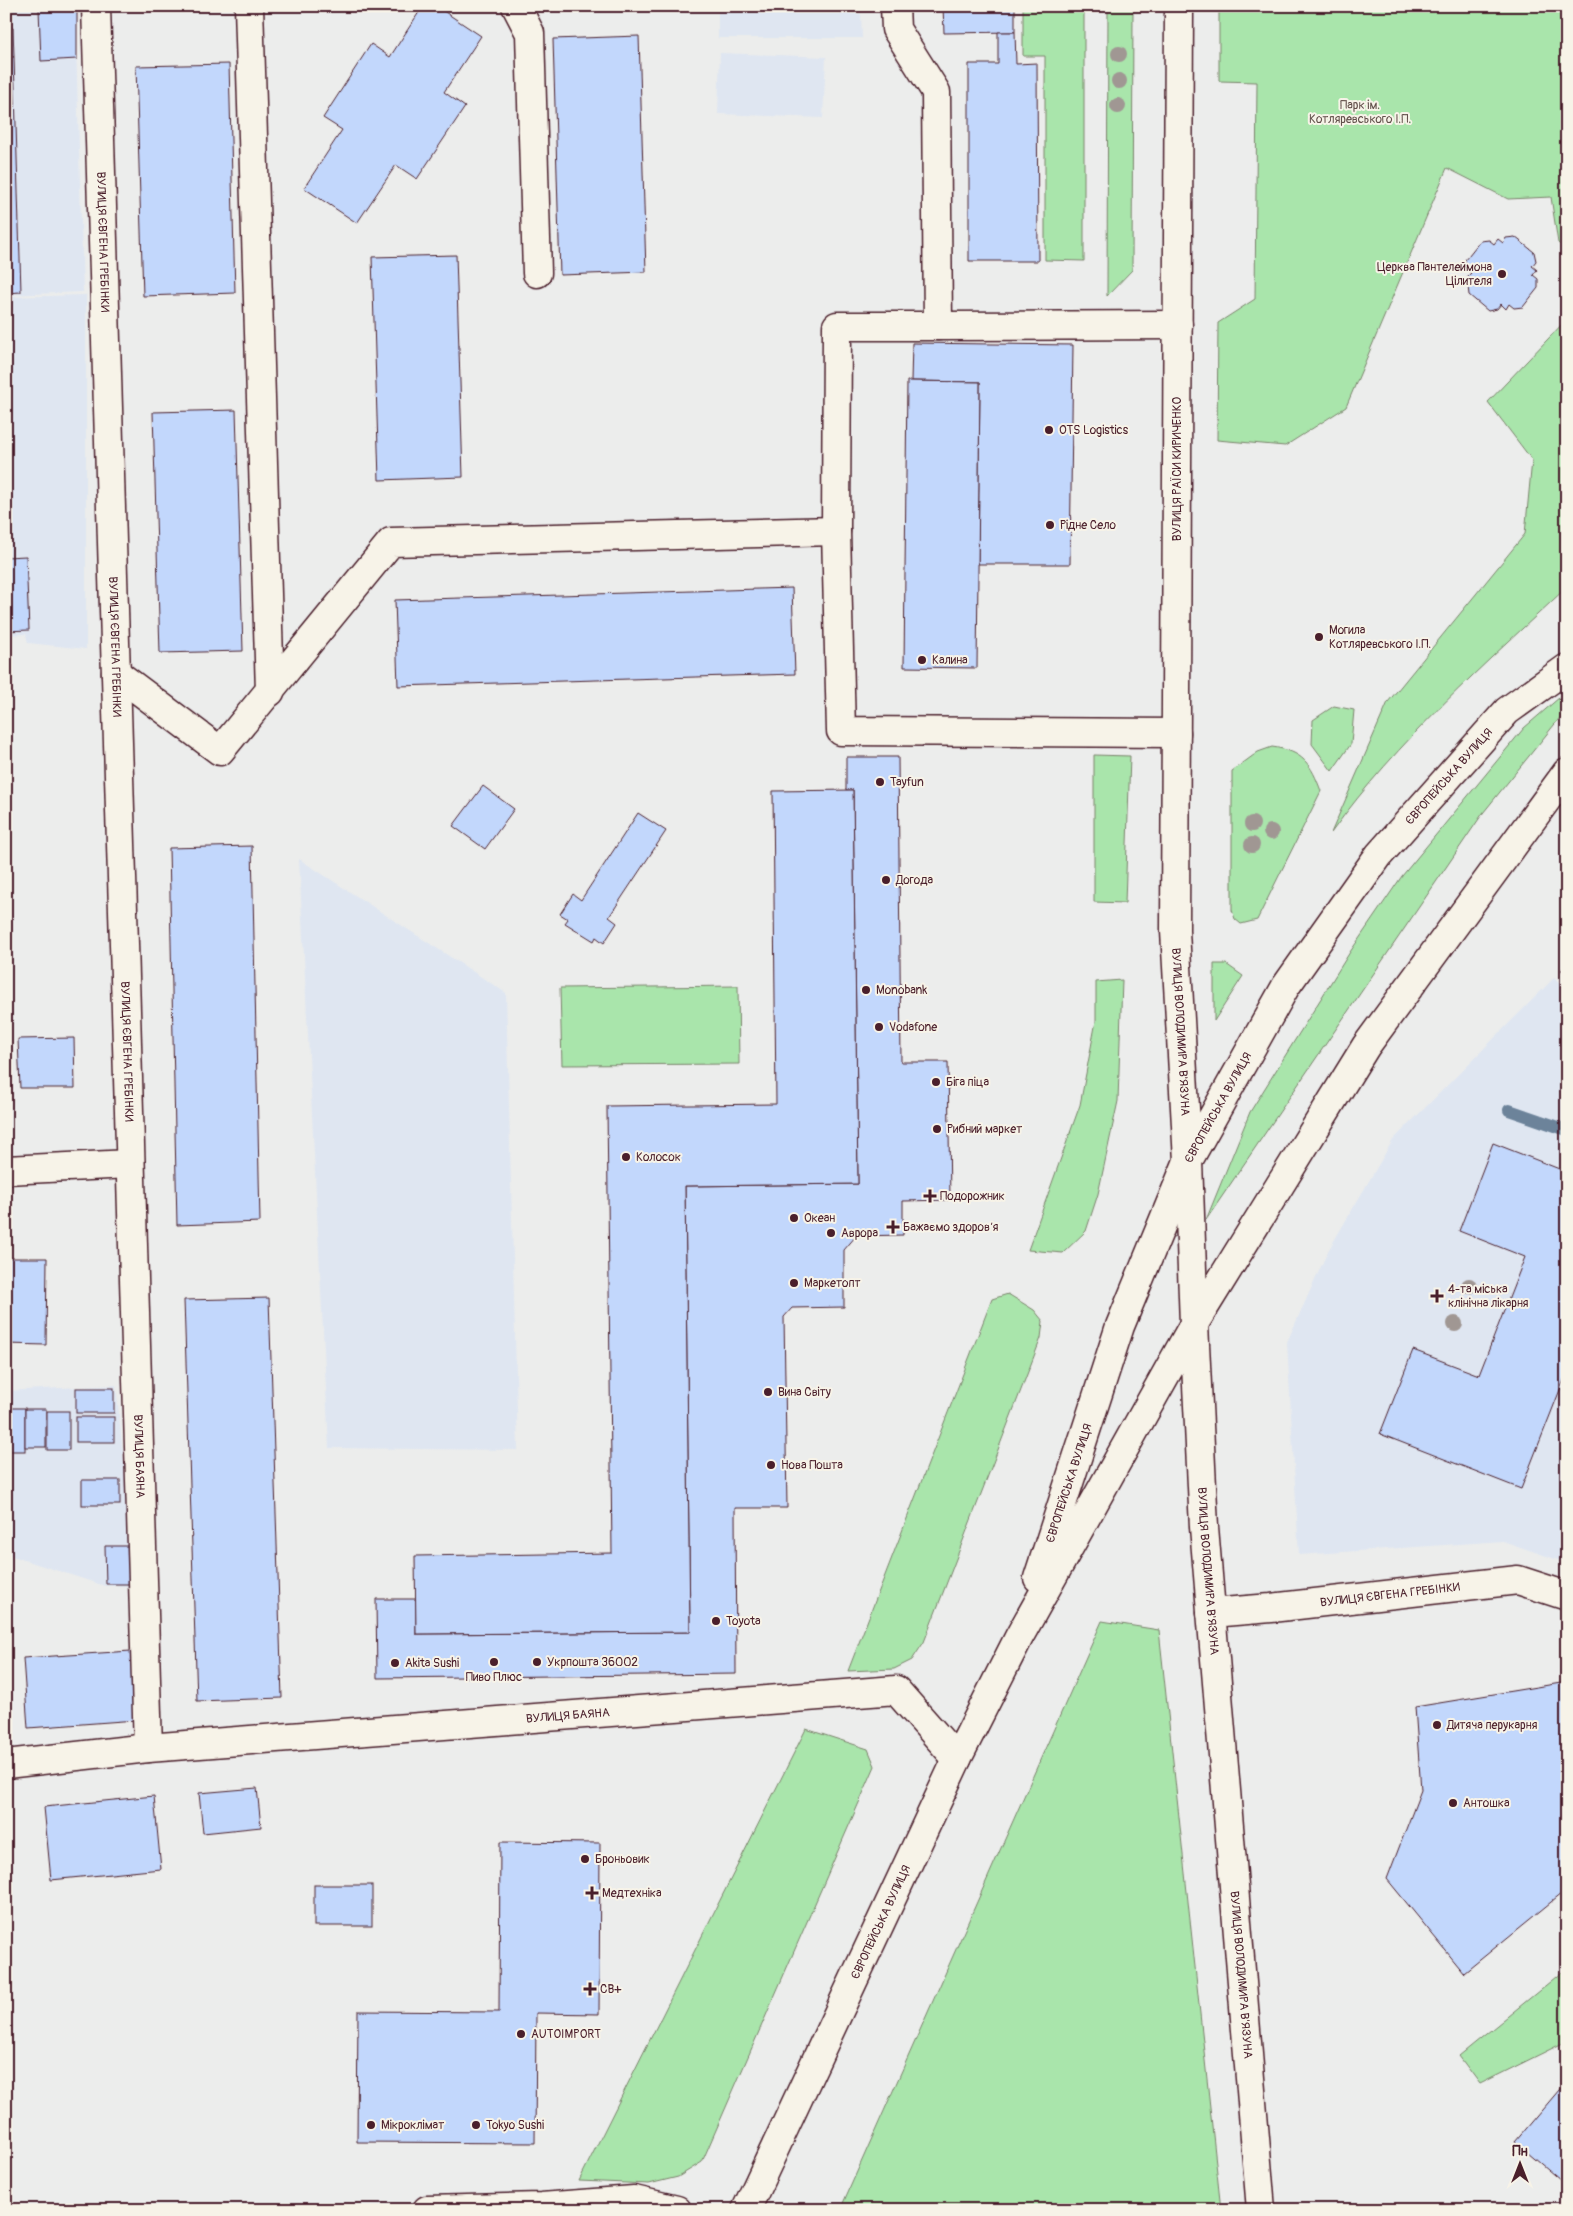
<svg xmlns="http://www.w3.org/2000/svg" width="1573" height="2216" font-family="Pangolin,sans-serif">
	<rect width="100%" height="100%" fill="#ecedec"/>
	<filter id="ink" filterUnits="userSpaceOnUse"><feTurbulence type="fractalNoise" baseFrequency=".02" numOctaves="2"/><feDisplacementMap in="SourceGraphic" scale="10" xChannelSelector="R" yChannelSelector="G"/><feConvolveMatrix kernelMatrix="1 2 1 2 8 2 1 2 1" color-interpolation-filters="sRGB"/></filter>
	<g filter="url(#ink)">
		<!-- built -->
		<g fill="#dfe6f1">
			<polygon points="6,6 75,6 83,292 6,295"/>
			<polygon points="718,6 761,6 761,14 861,14 862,38 718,38"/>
			<polygon points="720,53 826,57 823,118 718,114"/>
			<polygon points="86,295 86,649 28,643 26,634 6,635 6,297"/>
			<polygon points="299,859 506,993 518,1450 329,1448"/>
			<polygon points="1554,978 1567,991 1567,1563 1503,1541 1299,1555 1287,1342 1328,1251 1393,1140"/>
			<polygon points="116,1385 132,1545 132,1586 105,1586 6,1554 6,1391"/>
		</g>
		<!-- green -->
		<g fill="#a9e5ab" stroke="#7a826b">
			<polygon points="1023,6 1084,6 1084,261 1045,260 1045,56 1023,56"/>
			<polygon points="1108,6 1133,6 1132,270 1107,296"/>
			<polygon points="1219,6 1567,6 1567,250 1558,243 1551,197 1508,199 1447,168 1346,407 1285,446 1217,440 1218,323 1255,299 1257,82 1219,81"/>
			<path d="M1567,319v268c-83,78 -169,153 -236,246l57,-131 137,-168 7,-74 -44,-58z"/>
			<polygon points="1567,691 1567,709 1483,813 1206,1220 1250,1112 1350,952 1402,876 1524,728"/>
			<polygon points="1334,706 1354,710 1351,744 1332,771 1312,744 1313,720"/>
			<path d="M1272,747c31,4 39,17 49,44l-64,129 -16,4 -6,-5 -3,-9v-139l26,-19z"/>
			<polygon points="1094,755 1130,756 1125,903 1094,902"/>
			<polygon points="1214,964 1226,964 1243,976 1214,1021"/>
			<polygon points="1122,980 1118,1101 1098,1194 1086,1231 1063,1253 1028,1250 1080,1105 1096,1021 1096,982"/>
			<polygon points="738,986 739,1064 562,1065 560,988"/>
			<polygon points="1008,1294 1034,1310 1043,1321 1041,1338 924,1642 912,1660 894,1669 848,1671 992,1299"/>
			<polygon points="1102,1621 1159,1630 1221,2210 840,2210"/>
			<polygon points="806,1729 868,1749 875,1766 702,2162 678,2177 649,2184 579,2181"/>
			<polygon points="1567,1968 1567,2041 1480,2084 1459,2056"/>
		</g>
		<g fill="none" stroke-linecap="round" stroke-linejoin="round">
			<!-- stream -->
			<polyline stroke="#6c839a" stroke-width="12" points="1509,1110 1567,1130"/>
		</g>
		<!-- building -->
		<g fill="#c2d7fc" stroke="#4a1f2b">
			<polygon points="6,6 10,6 11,28 6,28"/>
			<polygon points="42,6 77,6 77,8 42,9"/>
			<polygon points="423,6 436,6 481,36 444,92 465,107 417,179 396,165 357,223 304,188 342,130 323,118 371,44 390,57"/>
			<polygon points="943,6 1015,6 1015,32 944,33"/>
			<polygon points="77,8 77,59 41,61 39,9"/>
			<polygon points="6,28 13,28 14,57 6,57"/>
			<polygon points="998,32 1015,32 1016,64 1037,63 1038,261 969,261 969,64 998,64"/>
			<polygon points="639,36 646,272 560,275 553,39"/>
			<polygon points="6,57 14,57 21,292 6,293"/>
			<polygon points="229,64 235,293 143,296 136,66"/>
			<polygon points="1515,237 1534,252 1536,261 1532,266 1537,270 1533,275 1538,279 1538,288 1523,307 1514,308 1509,304 1506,309 1501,304 1497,309 1488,311 1469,295 1468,286 1472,281 1467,277 1471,273 1466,269 1465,260 1480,241 1489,240 1494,244 1498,239 1503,243 1506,238"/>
			<polygon points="456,255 463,477 379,480 372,257"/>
			<polygon points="912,343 1073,345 1070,564 978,564 980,382 911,381"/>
			<polygon points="907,381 980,382 977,668 904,667"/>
			<polygon points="236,410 243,651 160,653 153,412"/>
			<polygon points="26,556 29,630 6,631 6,557"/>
			<polygon points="792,588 795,674 398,686 395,600"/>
			<polygon points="846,757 898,757 901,1062 948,1062 950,1200 903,1201 903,1235 856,1236 844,1250 844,1307 792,1308 784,1317 787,1508 735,1508 736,1674 377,1678 376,1599 416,1599 416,1634 690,1632 685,1186 858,1184 853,790 846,790"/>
			<polygon points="483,786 514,809 485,849 453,826"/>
			<polygon points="853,790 858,1184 685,1186 690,1632 416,1634 415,1556 612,1553 607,1106 776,1104 773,791"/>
			<polygon points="638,813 666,831 609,917 617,923 604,943 596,937 594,941 565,923 568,919 560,914 573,894 581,900"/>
			<polygon points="252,846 260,1222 177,1225 169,848"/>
			<polygon points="1567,964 1567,976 1561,970"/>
			<polygon points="74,1038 75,1088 20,1088 18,1039"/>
			<polygon points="1493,1143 1567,1172 1567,1372 1521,1489 1380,1434 1413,1350 1479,1375 1525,1257 1459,1231"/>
			<polygon points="6,1258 47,1258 46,1345 6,1344"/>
			<polygon points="269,1298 282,1698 197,1701 184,1300"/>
			<rect x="76" y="1388" width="38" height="25"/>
			<rect x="6" y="1408" width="19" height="43"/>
			<rect x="25" y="1409" width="21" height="38"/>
			<rect x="47" y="1411" width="22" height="39"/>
			<rect x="76" y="1417" width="38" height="25"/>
			<rect x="82" y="1480" width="38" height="25"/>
			<polygon points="105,1546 131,1546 131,1584 106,1584"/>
			<polygon points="131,1651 136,1720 28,1728 23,1658"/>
			<polygon points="1567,1682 1567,1889 1464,1973 1387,1879 1421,1790 1415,1707"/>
			<polygon points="257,1788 261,1827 203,1833 199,1793"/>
			<polygon points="154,1796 161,1869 51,1880 44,1807"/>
			<polygon points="500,1842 600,1843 599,2014 536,2013 535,2143 357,2142 358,2011 499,2012"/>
			<rect x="314" y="1885" width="58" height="41"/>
			<polygon points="1565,2083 1567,2084 1567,2186 1515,2142"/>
		</g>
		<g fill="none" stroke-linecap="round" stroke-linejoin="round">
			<defs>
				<g id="minor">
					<path id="s1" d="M96,6l52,1742"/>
					<polyline points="249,6 270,692"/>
					<polyline points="516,6 530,33 537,273"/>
					<polyline points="895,6 896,29 936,92 938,326 1178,325"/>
					<polyline points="938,326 837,326 836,531 841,731 1176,733"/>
					<polyline points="116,673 220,751 391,542 836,531"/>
					<polyline points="6,1170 130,1164"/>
					<path id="s2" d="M1211,1613l60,-5 247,-28 49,16"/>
					<path id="s3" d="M6,1764l142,-16 748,-58 61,69"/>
					<polyline points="427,2210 541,2207 634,2200 677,2210"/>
				</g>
				<g id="major">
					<path id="s4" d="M1179,6l-4,925 13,230 6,163 10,203 57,683"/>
					<path id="s5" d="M1038,1578l82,-252 68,-165 98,-175 93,-131 128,-144 60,-43"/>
					<path id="s6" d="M746,2210l211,-451 62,-122 175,-313 172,-278 201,-274"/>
				</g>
			</defs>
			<!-- minor casing -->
			<use href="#minor" stroke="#4a1f2b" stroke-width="31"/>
			<!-- major casing -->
			<use href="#major" stroke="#4a1f2b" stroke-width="31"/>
			<!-- minor -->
			<use href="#minor" stroke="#f7f3e8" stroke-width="28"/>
			<!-- major -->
			<use href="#major" stroke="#f7f3e8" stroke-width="28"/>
		</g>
		<!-- trees -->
		<g fill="#a09793">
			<circle cx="1119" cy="54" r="8"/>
			<circle cx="1119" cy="81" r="8"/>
			<circle cx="1118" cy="106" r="8"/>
			<circle cx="1252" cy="824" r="8"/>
			<circle cx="1271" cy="832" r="8"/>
			<circle cx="1252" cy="845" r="8"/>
			<circle cx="1469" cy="1286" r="8"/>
			<circle cx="1455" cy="1324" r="8"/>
		</g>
	</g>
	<!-- markers -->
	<g fill="#4a1f2b" stroke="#f7f3e8" stroke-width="2">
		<circle cx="1502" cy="274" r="5"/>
		<circle cx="1049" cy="430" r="5"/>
		<circle cx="1050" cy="525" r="5"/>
		<circle cx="1319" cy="637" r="5"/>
		<circle cx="922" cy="660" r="5"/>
		<circle cx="880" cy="782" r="5"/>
		<circle cx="886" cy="880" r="5"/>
		<circle cx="866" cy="990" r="5"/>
		<circle cx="879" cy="1027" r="5"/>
		<circle cx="936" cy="1082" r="5"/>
		<circle cx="937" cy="1129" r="5"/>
		<circle cx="626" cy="1157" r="5"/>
		<path d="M927.5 1188.5h5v5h5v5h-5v5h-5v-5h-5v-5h5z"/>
		<circle cx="794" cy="1218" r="5"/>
		<path d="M890.5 1219.5h5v5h5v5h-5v5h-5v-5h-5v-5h5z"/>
		<circle cx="831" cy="1233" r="5"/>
		<circle cx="794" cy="1283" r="5"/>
		<path d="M1434.5 1288.5h5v5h5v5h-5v5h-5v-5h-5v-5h5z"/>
		<circle cx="768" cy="1392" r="5"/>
		<circle cx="771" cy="1465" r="5"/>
		<circle cx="716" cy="1621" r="5"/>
		<circle cx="494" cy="1662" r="5"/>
		<circle cx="537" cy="1662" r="5"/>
		<circle cx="395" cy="1663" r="5"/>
		<circle cx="1437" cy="1725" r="5"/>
		<circle cx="1453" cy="1803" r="5"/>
		<circle cx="585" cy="1859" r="5"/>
		<path d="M589.5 1885.5h5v5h5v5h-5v5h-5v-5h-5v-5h5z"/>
		<path d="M587.5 1981.5h5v5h5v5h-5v5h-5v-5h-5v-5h5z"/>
		<circle cx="521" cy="2034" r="5"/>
		<circle cx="371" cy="2125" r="5"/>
		<circle cx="476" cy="2125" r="5"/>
	</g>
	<g text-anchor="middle" stroke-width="4" stroke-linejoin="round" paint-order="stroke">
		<!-- park labels -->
		<g font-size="12" fill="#62504b" stroke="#f7f3e8">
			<text x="1360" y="109">Парк ім.<tspan x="1360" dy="14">Котляревського І.П.</tspan></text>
		</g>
		<!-- street labels -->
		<g font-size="12" fill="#4a1f2b" stroke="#f7f3e8">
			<text dy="4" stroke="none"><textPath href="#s1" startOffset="236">ВУЛИЦЯ ЄВГЕНА ГРЕБІНКИ</textPath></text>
			<text transform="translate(1177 469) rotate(-90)" y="4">ВУЛИЦЯ РАЇСИ КИРИЧЕНКО</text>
			<text dy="4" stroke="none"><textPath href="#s1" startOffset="641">ВУЛИЦЯ ЄВГЕНА ГРЕБІНКИ</textPath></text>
			<text dy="4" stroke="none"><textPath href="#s5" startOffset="910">ЄВРОПЕЙСЬКА ВУЛИЦЯ</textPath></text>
			<text dy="4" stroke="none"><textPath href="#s4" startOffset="1026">ВУЛИЦЯ ВОЛОДИМИРА В'ЯЗУНА</textPath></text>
			<text dy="4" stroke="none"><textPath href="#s1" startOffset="1046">ВУЛИЦЯ ЄВГЕНА ГРЕБІНКИ</textPath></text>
			<text dy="4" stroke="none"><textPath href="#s5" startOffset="505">ЄВРОПЕЙСЬКА ВУЛИЦЯ</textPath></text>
			<text dy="4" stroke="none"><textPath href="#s1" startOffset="1451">ВУЛИЦЯ БАЯНА</textPath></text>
			<text dy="4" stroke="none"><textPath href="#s5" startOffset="100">ЄВРОПЕЙСЬКА ВУЛИЦЯ</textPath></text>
			<text dy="4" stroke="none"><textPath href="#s4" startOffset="1566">ВУЛИЦЯ ВОЛОДИМИРА В'ЯЗУНА</textPath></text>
			<text dy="4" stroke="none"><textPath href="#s2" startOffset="180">ВУЛИЦЯ ЄВГЕНА ГРЕБІНКИ</textPath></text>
			<text dy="4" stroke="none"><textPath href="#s3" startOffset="564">ВУЛИЦЯ БАЯНА</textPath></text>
			<text dy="4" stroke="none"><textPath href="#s6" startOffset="318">ЄВРОПЕЙСЬКА ВУЛИЦЯ</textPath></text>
			<text dy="4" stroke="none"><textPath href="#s4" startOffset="1971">ВУЛИЦЯ ВОЛОДИМИРА В'ЯЗУНА</textPath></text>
		</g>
		<!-- poi labels -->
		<g font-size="12" fill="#4a1f2b" stroke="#f7f3e8" text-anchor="start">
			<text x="1492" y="271" text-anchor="end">Церква Пантелеймона<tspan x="1492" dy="14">Цілителя</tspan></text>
			<text x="1059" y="434">OTS Logistics</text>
			<text x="1060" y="529">Рідне Село</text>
			<text x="1329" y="634">Могила<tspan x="1329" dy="14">Котляревського І.П.</tspan></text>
			<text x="932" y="664">Калина</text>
			<text x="890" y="786">Tayfun</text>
			<text x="896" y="884">Догода</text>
			<text x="876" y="994">Monobank</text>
			<text x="889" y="1031">Vodafone</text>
			<text x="946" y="1086">Біга піца</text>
			<text x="947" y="1133">Рибний маркет</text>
			<text x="636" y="1161">Колосок</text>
			<text x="940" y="1200">Подорожник</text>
			<text x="804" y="1222">Океан</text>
			<text x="903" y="1231">Бажаємо здоровʼя</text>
			<text x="841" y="1237">Аврора</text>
			<text x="804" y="1287">Маркетопт</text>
			<text x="1448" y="1293">4-та міська<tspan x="1448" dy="14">клінічна лікарня</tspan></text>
			<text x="778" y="1396">Вина Світу</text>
			<text x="781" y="1469">Нова Пошта</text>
			<text x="726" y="1625">Toyota</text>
			<text x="547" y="1666">Укрпошта 36002</text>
			<text x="405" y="1667">Akita Sushi</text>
			<text x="494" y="1681" text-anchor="middle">Пиво Плюс</text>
			<text x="1447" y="1729">Дитяча перукарня</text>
			<text x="1463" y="1807">Антошка</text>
			<text x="595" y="1863">Броньовик</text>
			<text x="602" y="1897">Медтехніка</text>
			<text x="600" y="1993">СВ+</text>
			<text x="531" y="2038">AUTOIMPORT</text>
			<text x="381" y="2129">Мікроклімат</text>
			<text x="486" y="2129">Tokyo Sushi</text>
		</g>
	</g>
	<!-- margin -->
	<rect width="1573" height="2216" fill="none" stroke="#f7f3e8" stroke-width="25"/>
	<rect x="12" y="12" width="1548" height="2191" fill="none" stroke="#4a1f2b" stroke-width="2" filter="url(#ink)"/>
	<!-- north arrow -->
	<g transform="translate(1520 2164)" stroke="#f7f3e8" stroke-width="4" paint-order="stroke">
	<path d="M0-4L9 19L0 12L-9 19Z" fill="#4a1f2b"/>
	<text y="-8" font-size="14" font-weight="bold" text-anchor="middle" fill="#4a1f2b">Пн</text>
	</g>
</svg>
